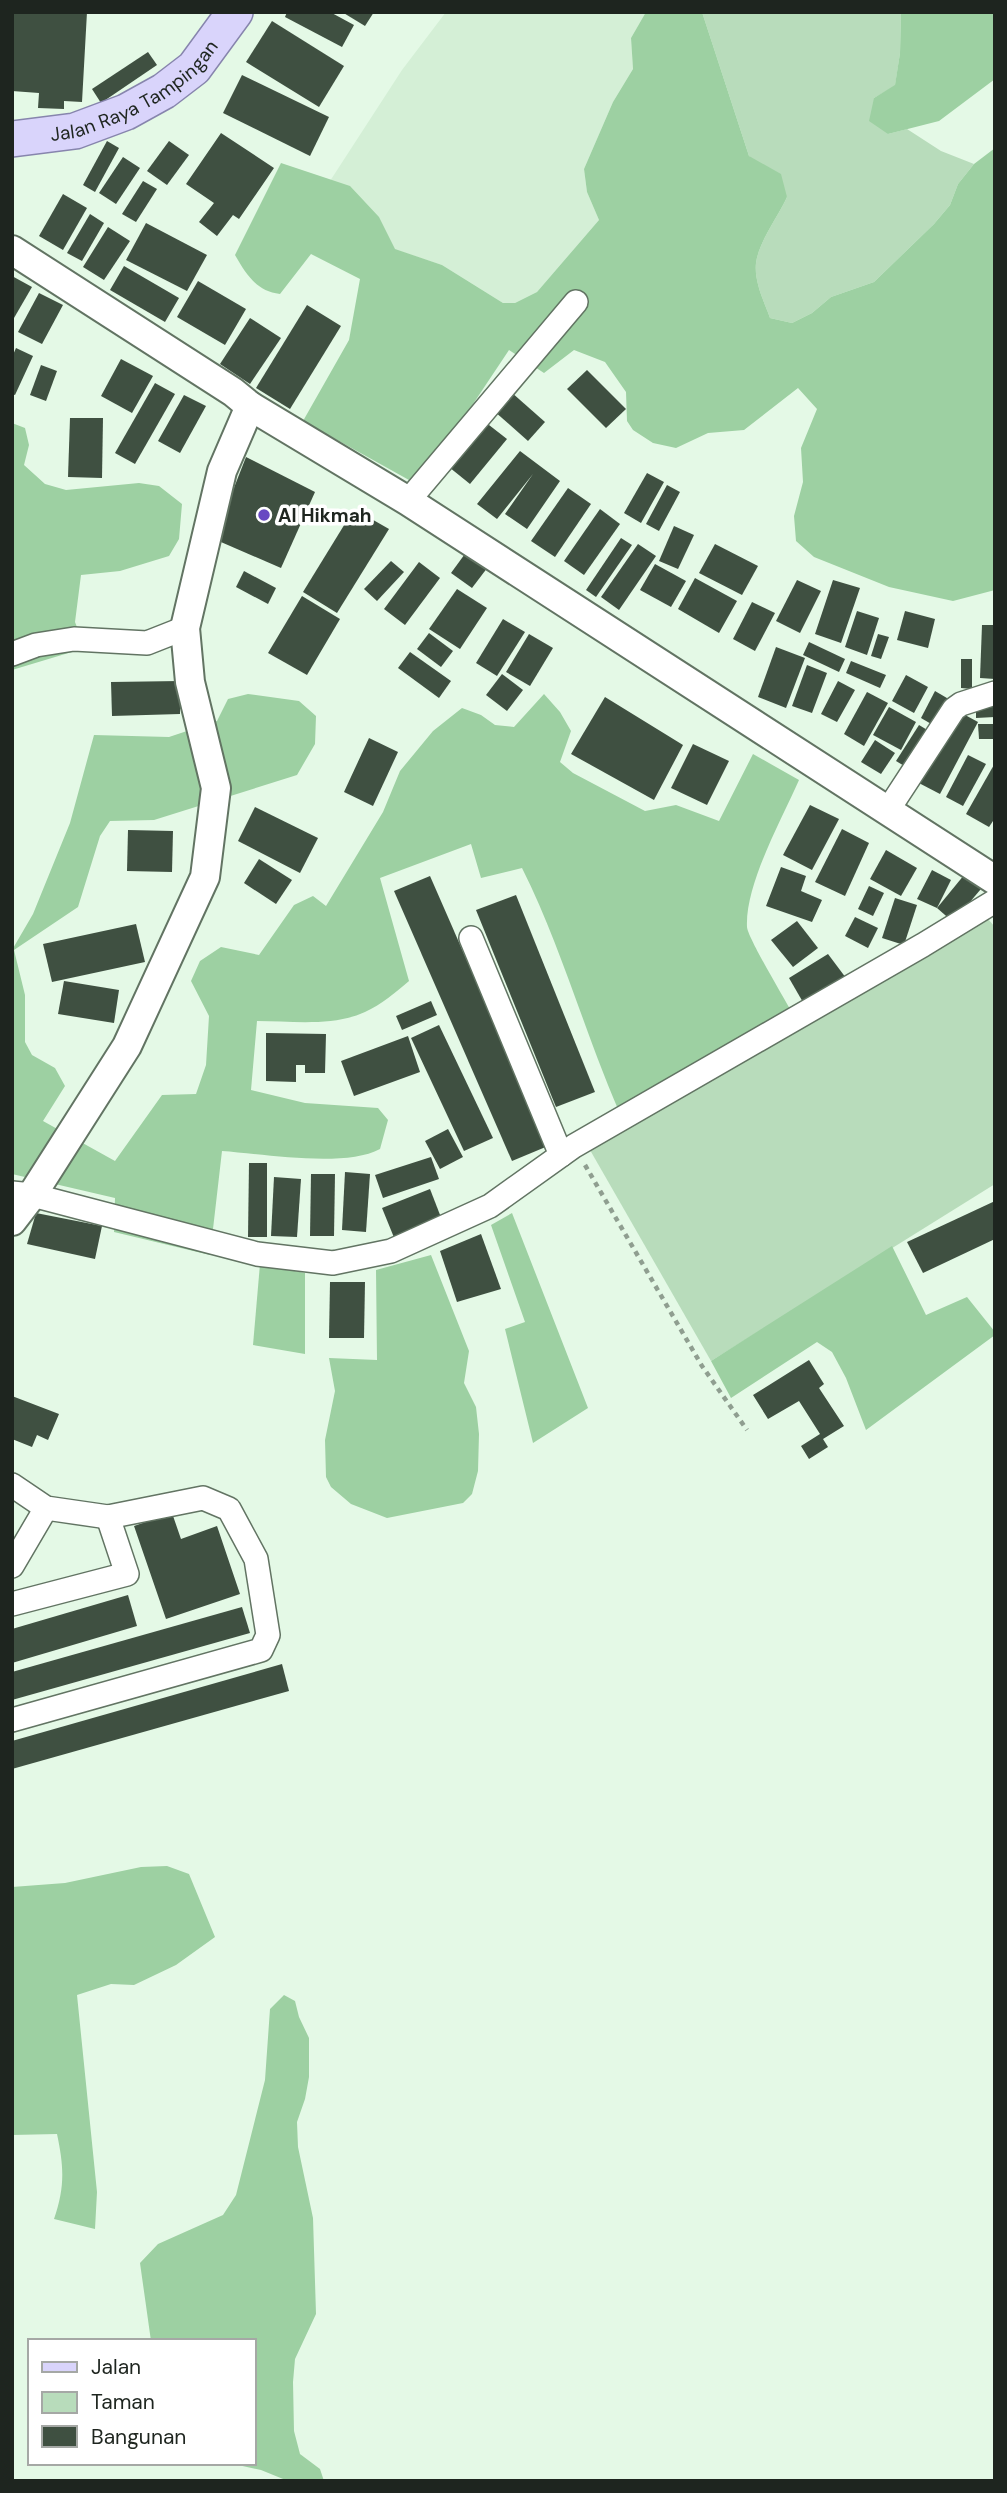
<svg xmlns="http://www.w3.org/2000/svg" width="1007" height="2493" font-family="'DM Sans',sans-serif">
	<rect width="100%" height="100%" fill="#e4f9e6"/>
	<!-- built -->
	<polygon fill="#d4efd6" points="446,12 646,12 631,38 633,69 613,102 584,169 587,192 599,220 537,292 515,303 503,303 442,265 394,249 378,217 330,181 402,70"/>
	<!-- green -->
	<g fill="#b8dcbb">
		<path d="M702,12h199l-1,41 -5,33 -21,12 14,36 19,-5 34,22 33,13 -16,20 -8,21 -16,19 -60,58 -43,15 -19,16 -20,10 -22,-5c-6,-17 -16,-36 -14,-55 3,-22 22,-46 31,-66l-38,-41z"/>
		<polygon points="988,919 995,927 995,1184 711,1361 590,1150 626,1127"/>
	</g>
	<!-- forest -->
	<g fill="#9dd0a2">
		<path d="M646,12h56l47,144 32,18 6,23c-9,20 -28,44 -31,66 -2,19 8,38 14,55l22,5 20,-10 19,-16 43,-15 60,-58 16,-19 8,-21 16,-20 21,-16v442l-42,11 -64,-14 -75,-30 -18,-16 -2,-25 9,-34 -2,-34 16,-39 -19,-21 -54,42 -36,3 -32,15 -23,-5 -20,-13 -6,-9 -1,-29 -21,-30 -31,-12 -30,23 -35,-23 -70,105 -30,25 -106,-59 46,-81 11,-61 -49,-25 -31,40c-23,-2 -34,-20 -45,-39l46,-92 69,23 29,31 16,32 47,16 61,38h12l22,-11 62,-72 -12,-28 -3,-23 29,-67 20,-33 -2,-31z"/>
		<polygon points="901,12 995,12 995,79 939,121 888,134 869,121 874,98 895,85 900,53"/>
		<polygon points="12,423 25,428 29,445 24,465 45,484 66,490 139,483 159,486 182,504 179,539 169,556 120,571 81,575 75,622 85,648 12,670"/>
		<path d="M248,694l51,7 17,15 -1,28 -18,31 -143,45 -44,1 -10,15 -22,71 -64,43 11,45v47l7,13 23,13 10,18 -22,35 72,40 47,-66 34,-1 10,-29 3,-49 -18,-35 9,-20 21,-14 38,8 35,-50 19,-9 13,10 57,-94 17,-41 33,-40 29,-23 19,7 14,10 19,2 30,-33 16,18 11,19 -11,31 13,11 72,38 31,-6 43,16 34,-67 46,26c-17,39 -54,104 -52,147 1,12 45,84 53,100l-174,100c-39,-85 -62,-175 -104,-259l-41,10 -10,-34 -91,34 29,103c-13,11 -28,24 -44,31 -33,15 -73,9 -108,9l-6,69 54,13 73,5 10,12 -8,29c-35,19 -116,5 -158,2l-12,104 -96,-23 1,-34 -103,-24v-224l21,-36 37,-91 24,-88 75,2 48,-16 11,-22z"/>
		<polygon points="512,1213 588,1408 533,1443 505,1329 525,1322 491,1225"/>
		<polygon points="892,1246 926,1315 967,1297 995,1332 995,1335 866,1430 846,1378 832,1352 817,1342 731,1398 711,1361"/>
		<polygon points="431,1255 469,1351 464,1383 476,1407 479,1434 478,1471 472,1494 463,1503 387,1518 351,1504 331,1487 326,1477 325,1440 335,1391 329,1358 377,1360 376,1270"/>
		<polygon points="260,1264 305,1273 305,1354 253,1345"/>
		<path d="M167,1866l22,8 26,63 -39,28 -42,20 -23,-1 -34,11 20,197 -2,37 -41,-10c11,-32 10,-52 3,-85l-45,1v-248l53,-4 76,-16z"/>
		<polygon points="284,1995 295,2001 299,2017 309,2038 309,2077 305,2099 297,2122 298,2147 313,2218 316,2314 295,2359 293,2382 294,2431 300,2454 320,2469 324,2481 288,2481 261,2470 229,2463 254,2463 254,2341 151,2341 140,2263 158,2244 223,2215 236,2195 265,2080 270,2009"/>
	</g>
	<!-- building -->
	<g fill="#3f5041">
		<polygon points="12,12 87,12 82,102 64,101 64,109 38,108 39,93 12,91"/>
		<polygon points="287,12 330,12 354,25 342,47 285,17"/>
		<polygon points="342,12 374,12 365,26"/>
		<polygon points="272,21 344,66 319,107 246,62"/>
		<polygon points="148,52 157,65 101,103 92,89"/>
		<polygon points="242,75 329,117 310,156 223,113"/>
		<polygon points="221,133 274,168 239,219 233,215 217,236 199,222 214,203 186,184"/>
		<polygon points="107,141 119,148 95,192 83,185"/>
		<polygon points="169,141 189,155 167,185 147,171"/>
		<polygon points="123,157 140,168 116,204 99,193"/>
		<polygon points="143,181 157,189 136,222 122,214"/>
		<polygon points="63,194 87,208 63,250 39,236"/>
		<polygon points="90,214 104,223 82,261 67,253"/>
		<polygon points="146,223 207,255 187,291 126,260"/>
		<polygon points="108,227 130,241 104,280 83,267"/>
		<polygon points="124,266 179,298 165,322 110,290"/>
		<polygon points="12,276 32,287 14,318 12,317"/>
		<polygon points="198,281 246,309 225,345 177,317"/>
		<polygon points="39,293 63,305 42,344 18,332"/>
		<polygon points="307,305 341,326 290,409 256,388"/>
		<polygon points="250,318 281,338 250,384 220,364"/>
		<polygon points="16,348 33,356 15,395 12,394 12,357"/>
		<polygon points="121,359 153,376 132,413 101,396"/>
		<polygon points="41,365 57,371 46,401 30,395"/>
		<polygon points="587,370 626,409 606,428 567,389"/>
		<polygon points="155,383 175,394 135,464 115,453"/>
		<polygon points="511,392 545,422 528,441 494,411"/>
		<polygon points="184,395 206,406 180,453 158,441"/>
		<polygon points="70,418 103,418 102,478 68,477"/>
		<polygon points="480,418 507,439 470,484 444,463"/>
		<polygon points="520,451 560,481 527,529 505,514 533,474 497,519 477,504"/>
		<polygon points="246,457 315,492 281,568 214,539"/>
		<polygon points="647,473 664,482 641,523 624,513"/>
		<polygon points="667,485 680,492 659,531 646,524"/>
		<polygon points="568,488 591,504 555,557 531,541"/>
		<polygon points="354,509 389,529 337,613 303,592"/>
		<polygon points="600,509 620,524 584,575 564,561"/>
		<polygon points="674,526 694,535 678,569 659,561"/>
		<polygon points="621,538 632,545 596,597 586,590"/>
		<polygon points="638,544 656,556 619,610 601,597"/>
		<polygon points="715,544 758,566 742,595 699,573"/>
		<polygon points="470,547 491,563 472,588 451,573"/>
		<polygon points="391,561 404,572 377,601 364,589"/>
		<polygon points="419,562 440,578 405,625 384,609"/>
		<polygon points="655,564 686,581 671,607 640,590"/>
		<polygon points="244,571 276,588 268,604 236,587"/>
		<polygon points="695,578 737,601 719,633 678,609"/>
		<polygon points="797,580 821,591 800,633 776,621"/>
		<polygon points="833,580 860,588 841,643 815,634"/>
		<polygon points="457,589 487,608 460,649 429,629"/>
		<polygon points="302,596 340,619 307,675 268,653"/>
		<polygon points="752,602 775,613 755,651 733,639"/>
		<polygon points="857,611 879,618 867,655 845,647"/>
		<polygon points="905,611 935,619 928,648 897,640"/>
		<polygon points="503,619 525,632 497,676 476,663"/>
		<polygon points="982,625 995,625 995,679 980,678"/>
		<polygon points="429,633 453,651 441,667 417,649"/>
		<polygon points="529,634 553,648 530,686 506,672"/>
		<polygon points="878,634 889,637 881,659 871,656"/>
		<polygon points="809,642 845,659 839,672 803,655"/>
		<polygon points="776,647 805,658 786,708 758,697"/>
		<polygon points="410,652 451,681 439,698 398,668"/>
		<polygon points="961,659 972,659 972,689 961,688"/>
		<polygon points="851,661 886,675 880,688 846,673"/>
		<polygon points="807,665 827,673 812,713 792,706"/>
		<polygon points="502,674 523,690 507,711 486,695"/>
		<polygon points="906,675 928,687 914,713 892,701"/>
		<polygon points="180,681 180,714 112,716 111,682"/>
		<polygon points="838,681 855,690 837,722 821,714"/>
		<polygon points="976,690 995,690 995,717 976,718"/>
		<polygon points="935,691 952,701 938,728 921,718"/>
		<polygon points="867,692 888,703 864,746 844,734"/>
		<polygon points="605,697 683,745 654,800 571,754"/>
		<polygon points="889,707 916,722 901,750 873,735"/>
		<polygon points="954,709 978,722 940,794 915,781"/>
		<polygon points="978,724 995,724 995,739 979,739"/>
		<polygon points="919,725 934,734 911,770 896,761"/>
		<polygon points="369,738 398,752 373,806 344,792"/>
		<polygon points="875,740 895,753 881,774 861,762"/>
		<polygon points="693,744 729,761 707,805 671,788"/>
		<polygon points="968,755 986,764 963,806 946,797"/>
		<polygon points="995,763 995,818 989,827 966,814"/>
		<polygon points="810,805 839,819 812,870 783,855"/>
		<polygon points="255,807 318,838 300,873 238,841"/>
		<polygon points="842,829 869,843 845,896 815,882"/>
		<polygon points="128,830 173,831 172,872 127,871"/>
		<polygon points="886,850 917,868 901,896 870,879"/>
		<polygon points="259,859 292,880 276,904 244,883"/>
		<polygon points="781,867 806,876 801,891 822,900 812,922 766,906"/>
		<polygon points="969,869 986,883 953,922 937,908"/>
		<polygon points="932,870 951,880 937,908 917,899"/>
		<polygon points="430,876 548,1146 512,1161 394,891"/>
		<polygon points="869,886 884,893 873,916 858,909"/>
		<polygon points="516,895 595,1092 556,1107 476,910"/>
		<polygon points="895,898 917,905 904,945 882,938"/>
		<polygon points="855,917 878,928 868,948 845,936"/>
		<polygon points="797,921 818,948 793,967 771,940"/>
		<polygon points="136,924 145,962 52,982 43,944"/>
		<polygon points="828,954 846,978 804,1004 789,978"/>
		<polygon points="64,981 119,990 114,1023 58,1014"/>
		<polygon points="431,1001 437,1015 402,1030 396,1016"/>
		<polygon points="439,1025 493,1138 464,1151 411,1038"/>
		<polygon points="266,1033 326,1034 325,1073 305,1073 305,1065 296,1065 296,1082 266,1081"/>
		<polygon points="408,1036 420,1072 354,1096 341,1061"/>
		<polygon points="448,1129 463,1157 440,1169 425,1141"/>
		<polygon points="431,1157 439,1179 383,1198 375,1175"/>
		<polygon points="249,1163 267,1163 267,1237 248,1237"/>
		<polygon points="345,1172 370,1174 366,1232 342,1230"/>
		<polygon points="311,1174 335,1174 334,1236 310,1236"/>
		<polygon points="274,1177 301,1179 297,1237 271,1236"/>
		<polygon points="430,1189 442,1220 395,1240 382,1208"/>
		<polygon points="995,1201 995,1239 923,1273 907,1242"/>
		<polygon points="36,1213 102,1226 95,1259 27,1244"/>
		<polygon points="481,1234 501,1289 457,1302 440,1251"/>
		<polygon points="330,1282 365,1282 364,1338 329,1338"/>
		<polygon points="809,1360 824,1384 819,1388 844,1426 823,1439 828,1447 809,1459 801,1446 820,1434 799,1401 768,1419 753,1395"/>
		<polygon points="12,1396 59,1414 48,1440 37,1435 32,1447 12,1439"/>
		<polygon points="172,1513 181,1539 217,1526 240,1594 166,1619 134,1526"/>
		<polygon points="128,1595 137,1626 12,1663 12,1629"/>
		<polygon points="242,1607 250,1633 12,1700 12,1672"/>
		<polygon points="282,1664 289,1691 12,1769 12,1741"/>
	</g>
	<g fill="none" stroke-linecap="round" stroke-linejoin="round">
		<defs>
			<g id="minor">
				<polyline points="408,501 576,302"/>
				<polyline points="12,654 36,645 74,639 147,643 185,628"/>
				<polyline points="888,810 954,709 961,704 995,693"/>
				<polyline points="471,938 561,1155"/>
				<polyline points="12,1193 32,1195 257,1254 333,1263 391,1251 490,1206 574,1146 923,945 995,901"/>
				<polyline points="12,1485 46,1508 108,1517 203,1498 229,1509 256,1559 268,1635 261,1650 12,1720"/>
				<polyline points="12,1566 46,1508"/>
				<polyline points="12,1604 127,1574 108,1517"/>
			</g>
			<g id="tertiary">
				<polyline points="12,250 233,392 250,406 408,501 995,880"/>
				<polyline points="12,1221 32,1195 127,1046 205,877 216,788 190,682 185,628 222,471 250,406"/>
			</g>
			<g id="primary">
				<path id="s1" d="M12,139l63,-8 51,-19 38,-21 30,-23 41,-56"/>
			</g>
		</defs>
		<!-- minor casing -->
		<use href="#minor" stroke="#627463" stroke-width="26"/>
		<!-- tertiary casing -->
		<use href="#tertiary" stroke="#627463" stroke-width="32"/>
		<!-- primary casing -->
		<use href="#primary" stroke="#8785ad" stroke-width="38"/>
		<!-- path -->
		<polyline stroke="#8f9e90" stroke-width="4.5" stroke-dasharray="5 5" stroke-linecap="butt" points="585,1165 702,1366 747,1430"/>
		<!-- minor -->
		<use href="#minor" stroke="#fff" stroke-width="23"/>
		<!-- tertiary -->
		<use href="#tertiary" stroke="#fff" stroke-width="28"/>
		<!-- primary -->
		<use href="#primary" stroke="#d9d4fb" stroke-width="35"/>
	</g>
	<!-- markers -->
	<circle fill="#6849c2" stroke="#fff" stroke-width="2.5" cx="264" cy="515" r="7"/>
	<g text-anchor="middle" stroke-width="7" stroke-linejoin="round" paint-order="stroke">
		<!-- street labels -->
		<g font-size="19" fill="#1e251f" stroke="#fff">
			<text dy="7" stroke="none"><textPath href="#s1" startOffset="135">Jalan Raya Tampingan</textPath></text>
		</g>
		<!-- poi labels -->
		<g font-size="19" font-weight="bold" fill="#1e251f" stroke="#fff" text-anchor="start">
			<text x="278" y="522">Al Hikmah</text>
		</g>
	</g>
	<!-- border -->
	<rect width="1007" height="2493" fill="none" stroke="#1e251f" stroke-width="28"/>
	<!-- legend -->
	<rect x="28" y="2339" width="228" height="126" fill="#ffffff" stroke="#a5a8a5" stroke-width="2"/>
	<rect x="42" y="2362" width="35" height="10" fill="#d9d4fb" stroke="#a5a8a5" stroke-width="2"/>
	<text x="91" y="2374" font-size="21" fill="#1e251f">Jalan</text>
	<rect x="42" y="2392" width="35" height="21" fill="#b8dcbb" stroke="#a5a8a5" stroke-width="2"/>
	<text x="91" y="2409" font-size="21" fill="#1e251f">Taman</text>
	<rect x="42" y="2426" width="35" height="21" fill="#3f5041" stroke="#a5a8a5" stroke-width="2"/>
	<text x="91" y="2444" font-size="21" fill="#1e251f">Bangunan</text>
</svg>
